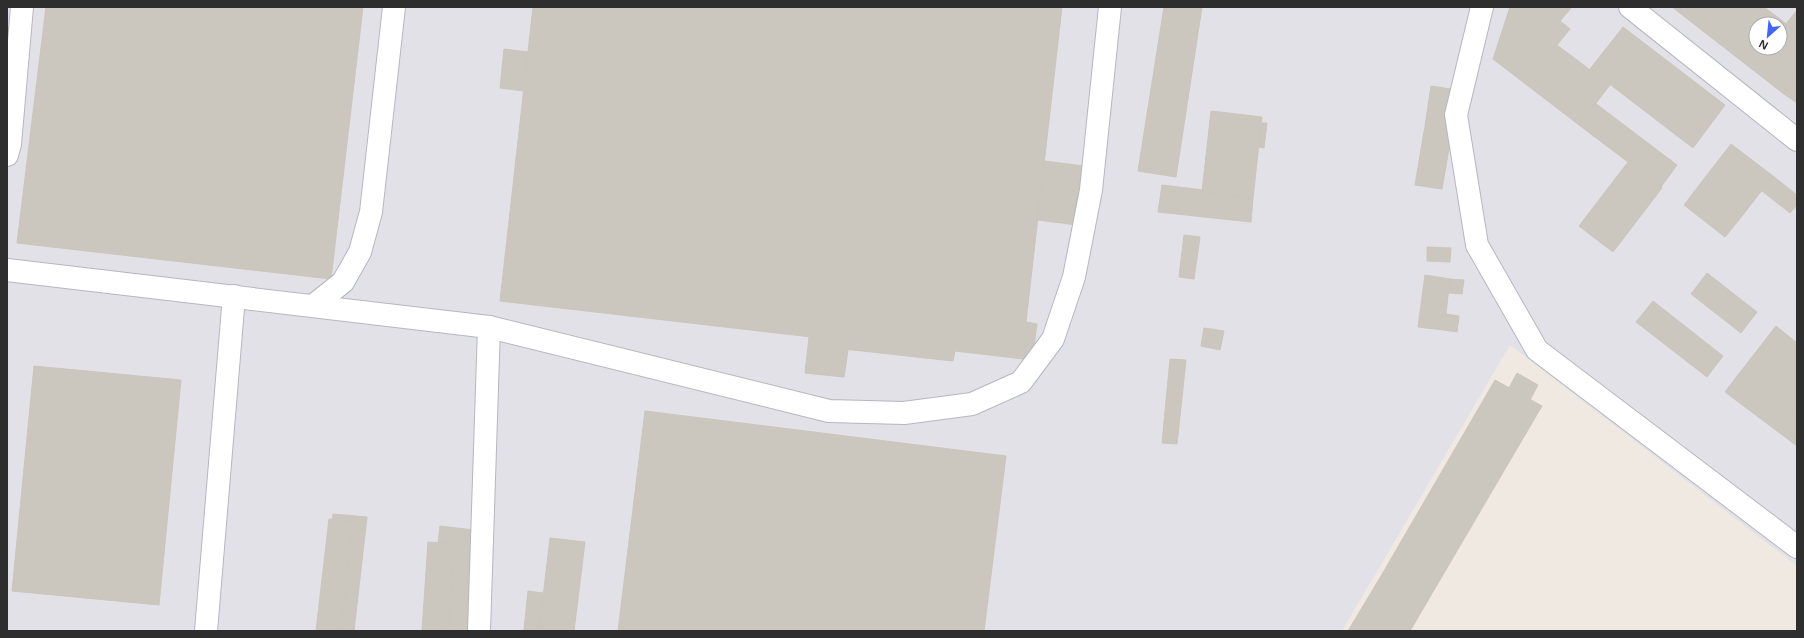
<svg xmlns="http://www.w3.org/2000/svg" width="1804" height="638" font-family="'Open Sans',sans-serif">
	<rect width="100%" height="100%" fill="#efe9e1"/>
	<!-- industrial -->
	<path fill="#e3e1e8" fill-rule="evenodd" d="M7,7h1790v559l-287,-221 -168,286h-1335zM1756,24h24v24h-24z"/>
	<!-- building -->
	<g fill="#cbc7bf" stroke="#cbc5ba" fill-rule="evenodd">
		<polygon points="46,7 363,7 331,279 17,243"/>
		<polygon points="533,7 1062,7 1026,322 1037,324 1032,360 955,351 953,361 835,348 837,340 500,301"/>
		<polygon points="1164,7 1202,7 1176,177 1138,171"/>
		<polygon points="1510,7 1572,7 1560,21 1570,29 1557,45 1610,85 1579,125 1493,59"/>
		<polygon points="1672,7 1702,7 1795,79 1784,94"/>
		<path d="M1702,7h62l33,25v71l-13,-9 11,-15zM1756,24h24v24h-24z"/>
		<polygon points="1797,10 1797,32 1786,24"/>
		<polygon points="1623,27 1725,105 1693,148 1590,69"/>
		<polygon points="504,49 528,52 524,91 500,88"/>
		<polygon points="1431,86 1457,90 1450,131 1425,126"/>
		<polygon points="1595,103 1677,165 1661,187 1579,125"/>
		<polygon points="1211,111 1262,117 1253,198 1202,192"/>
		<polygon points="1262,123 1267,123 1264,148 1259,147"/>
		<polygon points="1425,126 1452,131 1442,189 1415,185"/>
		<polygon points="1731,144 1773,176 1742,216 1700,184"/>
		<polygon points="1044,161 1084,166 1077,225 1038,220"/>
		<polygon points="1628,162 1662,188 1613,252 1579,226"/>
		<polygon points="1773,176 1797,195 1797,205 1790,213 1762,191"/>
		<polygon points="1700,184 1742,216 1725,237 1684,205"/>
		<polygon points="1162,185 1203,190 1202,192 1253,198 1251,222 1158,212"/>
		<polygon points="1184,235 1200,237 1194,279 1179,277"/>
		<polygon points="1427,247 1451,248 1450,262 1427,261"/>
		<polygon points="1707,273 1757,312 1741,333 1691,294"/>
		<polygon points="1425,275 1450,279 1444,330 1418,327"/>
		<polygon points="1450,279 1464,280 1462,294 1449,293"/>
		<polygon points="1653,301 1723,356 1707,377 1636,322"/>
		<polygon points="1446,314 1459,316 1457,332 1444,330"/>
		<polygon points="1776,326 1797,343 1797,376 1759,348"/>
		<polygon points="1204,328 1224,331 1220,350 1201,346"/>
		<polygon points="809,337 837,340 835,348 848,350 844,377 805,373"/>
		<polygon points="1759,348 1797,376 1797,413 1741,371"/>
		<polygon points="1170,359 1186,360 1177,444 1162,443"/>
		<polygon points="34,366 181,380 159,605 12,591"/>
		<polygon points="1741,371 1797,413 1797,429 1789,440 1725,392"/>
		<polygon points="1517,373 1538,385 1530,400 1509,388"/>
		<polygon points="1495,380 1542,406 1427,602 1381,576"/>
		<polygon points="645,411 1006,456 984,631 618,631"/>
		<polygon points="1797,429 1797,446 1789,440"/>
		<polygon points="333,514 367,517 354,631 319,631"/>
		<polygon points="329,519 353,522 341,631 316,631"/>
		<polygon points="440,526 474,530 469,583 477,584 472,631 428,631"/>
		<polygon points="550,538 585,542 574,631 539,631"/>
		<polygon points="428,542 454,544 448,631 422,631"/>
		<polygon points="1381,576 1427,602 1410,631 1348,631"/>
		<polygon points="528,591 543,593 539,631 524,630"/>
	</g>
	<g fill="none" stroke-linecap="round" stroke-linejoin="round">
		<defs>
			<g id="minor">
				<polyline points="1482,7 1456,115 1477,245 1537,350 1797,547"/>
				<polyline points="1630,7 1797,140"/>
				<polyline points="7,155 10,144 22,7"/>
				<polyline points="7,270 489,327 829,411 904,413 972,404 1021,382 1053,339 1074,277 1091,190 1110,7"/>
				<polyline points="314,305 343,282 360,252 371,212 394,7"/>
				<polyline points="206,631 234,296"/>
				<polyline points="479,631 489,327"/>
			</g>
		</defs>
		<!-- minor casing -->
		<use href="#minor" stroke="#b4b7c1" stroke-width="24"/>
		<!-- minor -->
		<use href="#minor" stroke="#fff" stroke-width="22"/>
	</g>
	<!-- border -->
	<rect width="1804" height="638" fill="none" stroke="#2e2e2e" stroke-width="16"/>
	<!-- north arrow -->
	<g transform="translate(1768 36) rotate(207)"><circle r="19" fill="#ffffff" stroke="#ababab"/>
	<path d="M0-3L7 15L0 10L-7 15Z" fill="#4264fb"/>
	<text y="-6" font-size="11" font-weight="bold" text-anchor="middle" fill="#2e2e2e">N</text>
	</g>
</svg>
